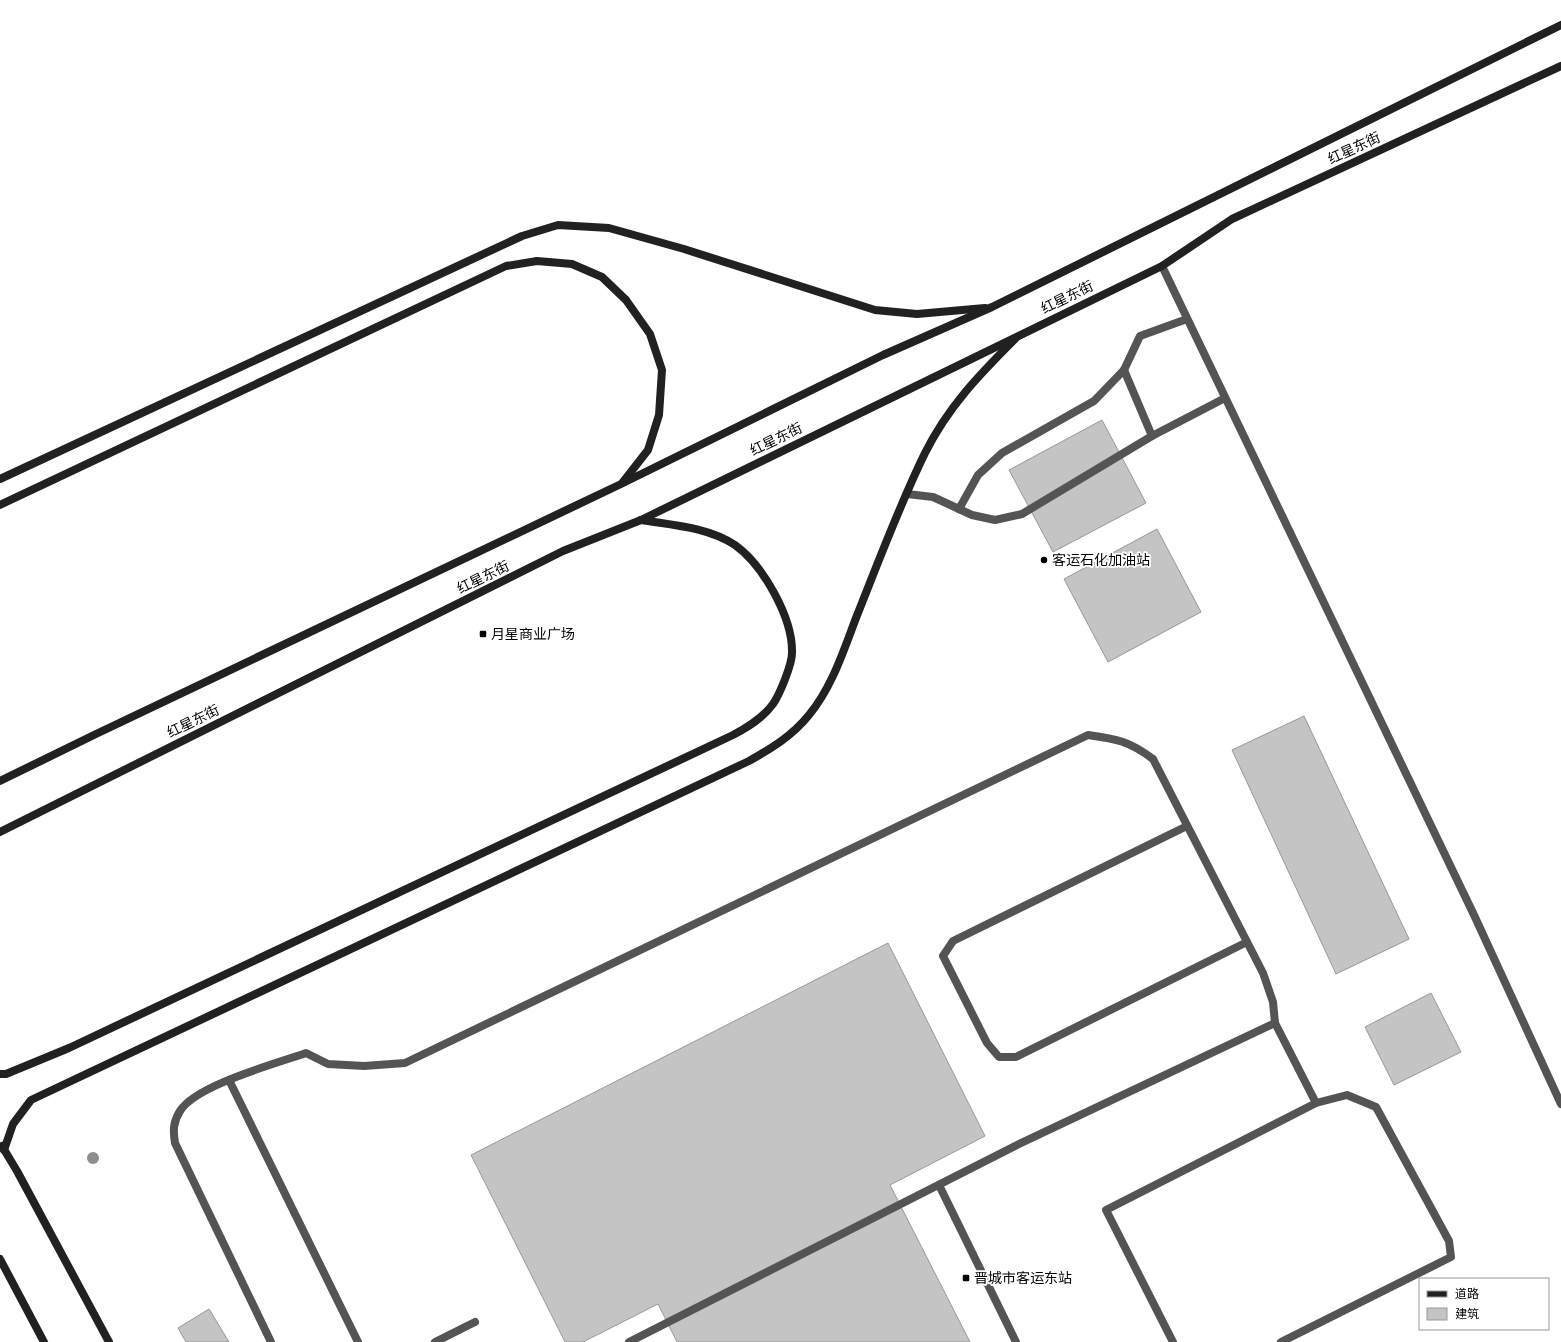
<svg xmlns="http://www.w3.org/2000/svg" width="1561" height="1342" font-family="'Asap Condensed','Noto Sans SC',sans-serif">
	<rect width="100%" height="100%" fill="#fff"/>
	<!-- building -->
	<g fill="#c4c4c4" stroke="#989898">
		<polygon points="1102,420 1146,503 1053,552 1009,470"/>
		<polygon points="1157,529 1201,612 1108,662 1064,579"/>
		<polygon points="1304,716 1409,939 1336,974 1232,750"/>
		<polygon points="888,943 985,1136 890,1185 970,1342 677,1342 658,1304 583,1342 565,1342 471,1155"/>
		<polygon points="1431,993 1461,1052 1394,1085 1365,1027"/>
		<polygon points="209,1309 229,1342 186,1342 178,1328"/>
	</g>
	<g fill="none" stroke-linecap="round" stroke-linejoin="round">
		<!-- lane -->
		<g stroke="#545454" stroke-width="8">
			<polyline points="1124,370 1152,436"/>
			<polyline points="907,494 933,497 959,509 978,475 1002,453 1094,401 1124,370 1140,336 1187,319"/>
			<polyline points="959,509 972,515 995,520 1022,514 1152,436 1225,398"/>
			<polyline points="1187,826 953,941 943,956 987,1043 999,1057 1016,1057 1247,942"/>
			<polyline points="1275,1023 1316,1103"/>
			<polyline points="229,1080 358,1342"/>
			<polyline points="939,1185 1016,1342"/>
			<path d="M271,1342l-96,-199c-2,-12 -2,-21 5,-32 16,-26 95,-47 126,-58l22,11 36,2 41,-3 683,-328c29,4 41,6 65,24l110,214 10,29 2,21 -258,122 -388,197"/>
			<polyline points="435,1342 475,1322"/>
			<polyline points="1173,1342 1106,1210 1316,1103 1347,1095 1376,1107 1449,1241 1451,1257 1281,1342"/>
		</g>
		<!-- street -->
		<polyline stroke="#545454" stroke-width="8" points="1162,266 1474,915 1561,1104"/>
		<!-- secondary -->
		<g stroke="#212121" stroke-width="8">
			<polyline points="0,479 522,236 558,225 609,228 684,249 875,310 917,314 985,308"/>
			<polyline points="0,505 506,266 537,261 572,264 602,277 626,300 650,334 662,370 659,415 648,450 623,482"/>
			<polyline points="0,781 96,734 621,484 883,355 992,307 1561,25"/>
			<polyline points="0,832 563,551 641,520 1162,266 1232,219 1561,66"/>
			<path d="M0,1074h6l63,-26 664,-313c15,-8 30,-17 40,-31 7,-10 19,-40 19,-51 1,-35 -29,-88 -57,-108 -27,-18 -63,-20 -94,-25"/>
			<polyline points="2,1146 17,1171 109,1342"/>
			<path d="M4,1150l9,-26 18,-24 718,-339c23,-13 43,-25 60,-46 23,-28 34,-63 47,-97 22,-55 43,-112 69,-165 23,-46 54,-78 90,-114"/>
			<polyline points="0,1259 44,1342"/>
		</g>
	</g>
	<!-- trees -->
	<circle fill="#8e8e8e" cx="93" cy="1158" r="6"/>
	<!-- markers -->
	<g fill="#000" stroke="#fff" stroke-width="1.5">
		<circle cx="1044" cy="560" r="4"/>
		<rect x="479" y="630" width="8" height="8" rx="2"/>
		<rect x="962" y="1274" width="8" height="8" rx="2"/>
	</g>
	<g text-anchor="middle" stroke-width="3.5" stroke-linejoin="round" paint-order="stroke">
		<!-- street labels -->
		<g font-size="14" fill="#000" stroke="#fff">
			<text transform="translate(1354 148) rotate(-25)" y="5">红星东街</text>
			<text transform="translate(1067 297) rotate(-26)" y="5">红星东街</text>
			<text transform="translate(776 439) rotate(-26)" y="5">红星东街</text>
			<text transform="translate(483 577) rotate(-26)" y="5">红星东街</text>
			<text transform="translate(193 721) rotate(-26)" y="5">红星东街</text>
		</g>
		<!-- poi labels -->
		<g font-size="14" fill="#000" stroke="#fff" text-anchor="start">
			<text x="1052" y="565">客运石化加油站</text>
			<text x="491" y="639">月星商业广场</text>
			<text x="974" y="1283">晋城市客运东站</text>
		</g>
	</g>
	<!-- legend -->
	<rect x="1419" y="1278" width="130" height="52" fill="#ffffff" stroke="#999999"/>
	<rect x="1427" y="1291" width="20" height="6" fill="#212121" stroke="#999999"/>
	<text x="1455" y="1298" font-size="12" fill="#000000">道路</text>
	<rect x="1427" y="1308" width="20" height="12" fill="#c4c4c4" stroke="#999999"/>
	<text x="1455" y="1318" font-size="12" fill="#000000">建筑</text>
</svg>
